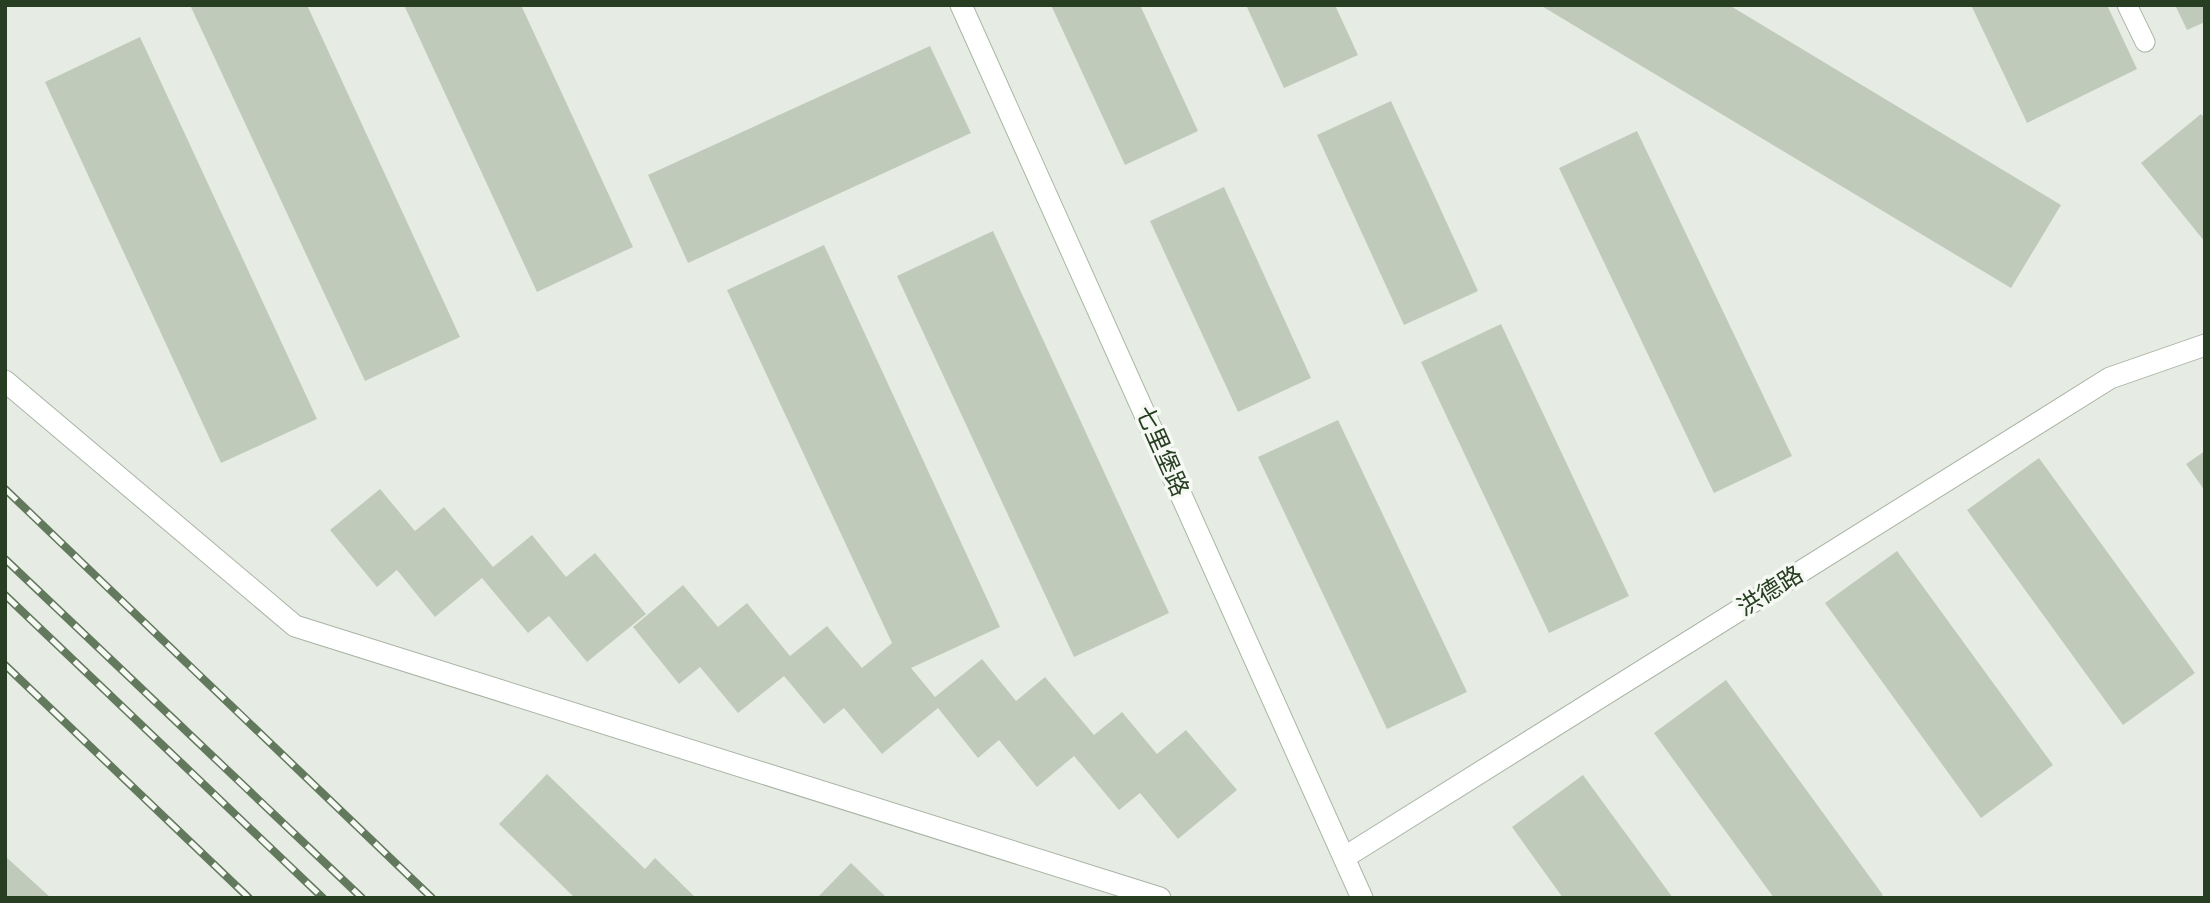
<svg xmlns="http://www.w3.org/2000/svg" width="2210" height="903" font-family="'PT Sans Narrow','Noto Sans SC',sans-serif">
	<rect width="100%" height="100%" fill="#e6ece3"/>
	<!-- building -->
	<g fill="#c0cabb">
		<polygon points="190,5 307,5 460,337 365,381"/>
		<polygon points="404,5 521,5 633,247 537,292"/>
		<polygon points="1051,5 1140,5 1198,131 1125,165"/>
		<polygon points="1246,5 1335,5 1358,55 1284,88"/>
		<polygon points="1540,5 1729,5 2061,205 2011,288"/>
		<polygon points="1971,5 2107,5 2137,69 2027,123"/>
		<polygon points="2175,5 2205,5 2205,22 2187,30"/>
		<polygon points="140,37 317,419 221,463 45,82"/>
		<polygon points="930,46 971,133 688,263 648,175"/>
		<polygon points="1391,101 1478,291 1404,325 1317,135"/>
		<polygon points="2201,114 2205,119 2205,242 2141,163"/>
		<polygon points="1637,131 1792,456 1714,493 1559,168"/>
		<polygon points="1224,187 1311,378 1238,412 1150,221"/>
		<polygon points="993,231 1169,613 1074,657 897,276"/>
		<polygon points="824,245 1000,627 911,668 935,697 982,659 1016,701 1045,677 1094,735 1122,712 1157,754 1186,730 1237,790 1178,839 1140,793 1119,810 1074,756 1037,787 999,740 978,758 938,708 882,754 844,708 824,724 784,676 738,713 700,667 679,684 633,627 683,585 718,627 747,603 790,656 827,626 862,668 892,643 727,290"/>
		<polygon points="1501,324 1629,596 1549,633 1421,362"/>
		<polygon points="1338,420 1467,692 1387,729 1258,457"/>
		<polygon points="2205,451 2205,491 2186,464"/>
		<polygon points="2039,458 2195,673 2123,725 1967,510"/>
		<polygon points="380,489 415,531 444,507 493,567 532,535 566,577 595,553 646,614 587,662 549,616 528,633 482,578 435,617 397,570 377,587 330,530"/>
		<polygon points="1897,551 2053,765 1981,818 1825,603"/>
		<polygon points="1726,680 1883,895 1879,898 1774,898 1654,733"/>
		<polygon points="547,774 645,869 655,858 696,898 575,898 499,824"/>
		<polygon points="1583,775 1673,898 1563,898 1512,827"/>
		<polygon points="5,856 51,898 5,898"/>
		<polygon points="851,863 887,898 817,898"/>
	</g>
	<g fill="none" stroke-linecap="round" stroke-linejoin="round">
		<defs>
			<polyline id="service" points="2127,5 2145,42"/>
			<g id="minor">
				<polyline points="5,381 295,626 1160,898"/>
				<polyline points="1345,857 2110,378 2205,345"/>
			</g>
			<polyline id="secondary" points="961,5 1362,898"/>
		</defs>
		<!-- service casing -->
		<use href="#service" stroke="#a9b4a5" stroke-width="21"/>
		<!-- minor casing -->
		<use href="#minor" stroke="#a9b4a5" stroke-width="23"/>
		<!-- secondary casing -->
		<use href="#secondary" stroke="#a7b8a1" stroke-width="23"/>
		<!-- service -->
		<use href="#service" stroke="#fff" stroke-width="19"/>
		<!-- minor -->
		<use href="#minor" stroke="#fff" stroke-width="21"/>
		<!-- secondary -->
		<use href="#secondary" stroke="#fff" stroke-width="21"/>
		<defs>
			<g id="rail">
				<polyline points="5,489 432,898"/>
				<polyline points="5,559 362,898"/>
				<polyline points="5,595 323,898"/>
				<polyline points="5,665 249,898"/>
			</g>
		</defs>
		<!-- rail casing -->
		<use href="#rail" stroke="#62795d" stroke-width="8"/>
		<!-- rail -->
		<use href="#rail" stroke="#f6f9f3" stroke-width="5" stroke-dasharray="16" stroke-linecap="butt"/>
	</g>
	<g text-anchor="middle" stroke-width="7" stroke-linejoin="round" paint-order="stroke">
		<!-- street labels -->
		<g font-size="24" fill="#273e22" stroke="#f6f9f3">
			<text transform="translate(1162 451) rotate(66)" y="8">七里堡路</text>
			<text transform="translate(1770 591) rotate(-32)" y="8">洪德路</text>
		</g>
	</g>
	<!-- border -->
	<rect width="2210" height="903" fill="none" stroke="#273e22" stroke-width="14"/>
</svg>
